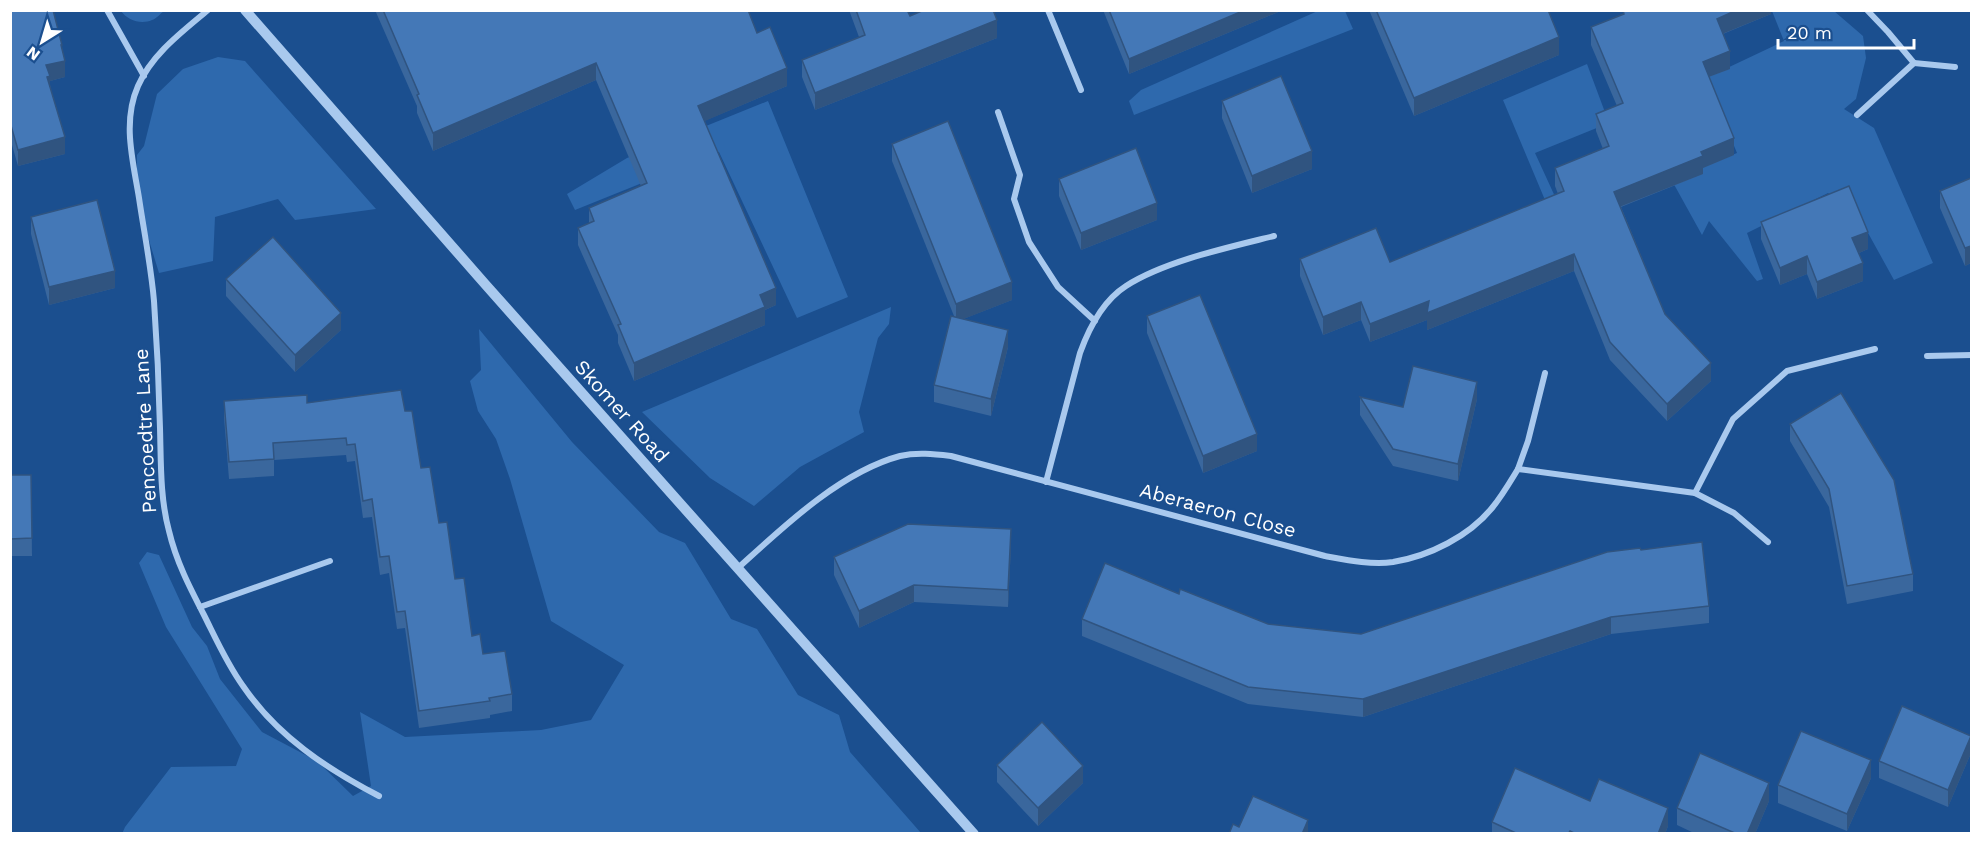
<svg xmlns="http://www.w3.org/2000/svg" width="1982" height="844" font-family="'Work Sans',sans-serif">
	<rect width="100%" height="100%" fill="#1b4f8f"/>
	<!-- green -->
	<g fill="#2e69ad">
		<polygon points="1320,10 1345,11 1353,29 1134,115 1129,101 1141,90"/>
		<path d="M121,11h43c-3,2 -8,8 -12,9 -11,5 -25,0 -31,-9z"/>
		<polygon points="1772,11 1834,11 1863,36 1866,58 1856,99 1844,109 1874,128 1933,263 1894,280 1862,222 1828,193 1747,233 1763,279 1757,281 1709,221 1702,235 1671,179 1737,153 1706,78 1784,41"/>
		<polygon points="218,57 245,61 376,209 295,220 278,199 215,217 213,261 159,273 137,201 137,155 144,146 157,94 183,69"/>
		<polygon points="1587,64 1609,123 1535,153 1569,227 1558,231 1503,100"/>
		<polygon points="768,101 848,297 797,318 719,152 575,210 567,194 627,158"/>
		<polygon points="891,307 889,324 878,338 859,412 864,432 800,467 754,506 710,478 642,412"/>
		<polygon points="479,329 572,442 659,532 685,543 731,619 757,629 798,695 839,715 850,752 921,833 122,834 125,827 171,767 236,766 242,749 166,627 139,563 147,552 159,555 192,627 207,646 220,679 262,732 317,761 353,796 371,786 360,712 405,737 541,730 591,720 624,665 551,621 510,479 496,439 478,411 470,381 481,370"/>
	</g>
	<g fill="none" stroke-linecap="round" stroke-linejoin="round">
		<!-- minor -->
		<g stroke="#a9c9ee" stroke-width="6">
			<polyline points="107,10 144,76"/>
			<path d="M208,10c-26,22 -56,44 -70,76 -16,36 -5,75 1,112 5,34 12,68 15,103 3,42 5,84 6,127 1,34 0,70 9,103 7,30 21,57 35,84 12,24 23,49 39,71 34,50 84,83 136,110"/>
			<polyline points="1048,10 1081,90"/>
			<polyline points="1914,63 1955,67"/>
			<polyline points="998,112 1020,175 1014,199 1029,242 1058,287 1095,321"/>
			<polyline points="1857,115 1914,63 1888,32 1867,10"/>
			<polyline points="1927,356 1972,355"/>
			<polyline points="1518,469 1528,441 1545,373"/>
			<path d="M1046,482l34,-129c9,-25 24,-53 46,-67 39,-25 104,-39 148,-50"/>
			<polyline points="1695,493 1733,419 1787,371 1875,349"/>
			<path d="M737,569c45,-41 103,-97 163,-113 17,-4 34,-2 51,0l374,100c22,4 46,9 68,6 37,-6 76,-26 99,-54 10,-12 18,-26 26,-39l177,24 39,20 34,29"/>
			<polyline points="200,607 330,561"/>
		</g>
		<!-- tertiary -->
		<polyline stroke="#a9c9ee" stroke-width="10" points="245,10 485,284 974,834"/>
	</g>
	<!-- wall -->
	<g fill="#3a679d">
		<polygon points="10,10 62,52 65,77 50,81 50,85 65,154 18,166 10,138"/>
		<polygon points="375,10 748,10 757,33 787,86 704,121 776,305 765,310 765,325 634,381 618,343 618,335 578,245 578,228 589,223 589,208 641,186 596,80 433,151 417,113 417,106"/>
		<polygon points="849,10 907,10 910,16 997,38 815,110 802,77 802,60 859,37"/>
		<polygon points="1103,10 1283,10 1129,74"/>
		<polygon points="1369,10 1548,10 1559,55 1414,116"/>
		<polygon points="1623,10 1771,10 1771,14 1723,34 1730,69 1709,77 1734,155 1703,168 1703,174 1621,207 1665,314 1711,381 1667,421 1610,360 1574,271 1427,330 1427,320 1370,342 1361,320 1323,335 1300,276 1300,259 1390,262 1558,194 1555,186 1555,168 1603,149 1596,131 1596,114 1617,106 1591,45 1591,27 1623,14"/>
		<polygon points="1222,101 1312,169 1252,193 1222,118"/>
		<polygon points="892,144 1012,300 963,319 1008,347 991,416 934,402 934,385 954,316 892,161"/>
		<polygon points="1971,178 1971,263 1965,266 1940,208 1940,191"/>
		<polygon points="1059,179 1157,220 1081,250 1059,196"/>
		<polygon points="31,217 115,288 49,305 31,234"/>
		<polygon points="1761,222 1868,249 1859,253 1863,281 1817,299 1807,274 1780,285 1761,239"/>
		<polygon points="226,279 341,330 295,372 226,296"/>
		<polygon points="1147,316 1257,451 1203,473 1147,333"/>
		<polygon points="1360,397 1403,407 1477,399 1458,481 1393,466 1360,415"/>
		<polygon points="224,401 307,403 405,411 421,468 439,523 472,636 483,654 512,694 512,711 490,715 490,718 419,728 405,628 397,629 389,573 380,575 372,517 363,518 355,461 347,462 346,455 274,460 274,476 229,479 224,418"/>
		<polygon points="1790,424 1913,574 1913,591 1847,604 1829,507 1790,441"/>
		<polygon points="10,475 31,475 32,556 10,556"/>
		<polygon points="1011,546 1008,607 914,602 859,628 834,575 834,557"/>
		<polygon points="1641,550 1709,606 1709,623 1611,634 1363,717 1248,704 1082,636 1082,619 1179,594 1268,624 1361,634"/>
		<polygon points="1971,753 1948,807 1879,778 1879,761"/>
		<polygon points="997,765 1083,783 1038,826 997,782"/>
		<polygon points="1871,778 1847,831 1778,803 1778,785"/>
		<polygon points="1590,801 1668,826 1665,834 1492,834 1492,822"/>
		<polygon points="1769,801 1755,834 1696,834 1677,825 1677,808"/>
	</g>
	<!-- shaded-wall -->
	<g fill="#305480">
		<polygon points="1245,10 1283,10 1129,74 1129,59"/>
		<polygon points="1737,10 1771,10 1771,14 1717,36 1717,19"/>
		<polygon points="997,20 997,38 815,110 815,93"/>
		<polygon points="1559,37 1559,55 1414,116 1414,98"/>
		<polygon points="61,45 62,45 62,61 65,61 65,77 50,81 50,93 47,93 46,65"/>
		<polygon points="1730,51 1730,69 1703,79 1703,62"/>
		<polygon points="596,63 596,80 433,151 433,133"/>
		<polygon points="787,68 787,86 698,124 698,106"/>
		<polygon points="65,137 65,154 18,166 18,150"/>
		<polygon points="1734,138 1734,155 1703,168 1703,174 1614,209 1614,192 1701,152"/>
		<polygon points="1312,151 1312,169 1252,193 1252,176"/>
		<polygon points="1157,203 1157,220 1081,250 1081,233"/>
		<polygon points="1868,232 1868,249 1852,256 1852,238"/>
		<polygon points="1971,246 1971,263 1965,266 1965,248"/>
		<polygon points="1574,254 1574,271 1427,330 1427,320 1370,342 1370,324 1429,301"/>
		<polygon points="1807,256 1807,274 1780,285 1780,268"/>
		<polygon points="1863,263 1863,281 1817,299 1817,282"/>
		<polygon points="115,271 115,288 49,305 49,287"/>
		<polygon points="1012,282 1012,300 956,322 956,304"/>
		<polygon points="776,288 776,305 765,310 765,325 634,381 634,363 760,295"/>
		<polygon points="1361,302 1361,320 1323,335 1323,317"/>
		<polygon points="341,313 341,330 295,372 295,355"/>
		<polygon points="1008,330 1008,347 991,416 991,399"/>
		<polygon points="1711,363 1711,381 1667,421 1667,404"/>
		<polygon points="1477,382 1477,399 1458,481 1458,464"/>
		<polygon points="1257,434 1257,451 1203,473 1203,456"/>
		<polygon points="1011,529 1011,546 1008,607 1008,590"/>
		<polygon points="914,585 914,602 859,628 859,611"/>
		<polygon points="1611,617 1611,634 1363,717 1363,699"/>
		<polygon points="1971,736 1971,753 1948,807 1948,790"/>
		<polygon points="1871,760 1871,778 1847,831 1847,814"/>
		<polygon points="1083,766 1083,783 1038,826 1038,808"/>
		<polygon points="1769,783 1769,801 1755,834 1747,834"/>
		<polygon points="1668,808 1668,826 1665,834 1658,834"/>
		<polygon points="1308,820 1308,834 1302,834"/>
	</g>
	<!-- building -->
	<g fill="#4478b7" stroke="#305480" stroke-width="1.5">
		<polygon points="10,10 53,10 62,45 61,45 65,61 46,65 50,76 47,77 65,137 18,150 10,122"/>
		<polygon points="383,10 748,10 757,33 770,27 787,68 698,106 776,288 760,295 765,307 634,363 618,325 621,324 578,228 594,221 589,208 647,183 596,63 433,133 417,95 419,94"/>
		<polygon points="856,10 907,10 910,16 924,10 993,10 997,20 815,93 802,60 865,35"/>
		<polygon points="1109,10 1245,10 1129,59"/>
		<polygon points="1376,10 1548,10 1559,37 1414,98"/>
		<polygon points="1623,10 1737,10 1717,19 1730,51 1703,62 1734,138 1701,152 1703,156 1614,192 1665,314 1711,363 1667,404 1610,342 1574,254 1427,313 1429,301 1370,324 1361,302 1323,317 1300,259 1376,228 1390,262 1564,191 1555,168 1609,146 1596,114 1623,103 1591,27 1624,14"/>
		<polygon points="1281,76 1312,151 1252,176 1222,101"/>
		<polygon points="948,121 1012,282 956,304 892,144"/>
		<polygon points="1136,148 1157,203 1081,233 1059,179"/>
		<polygon points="1971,178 1971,246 1965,248 1940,191"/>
		<polygon points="1849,186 1868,232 1852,238 1863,263 1817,282 1807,256 1780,268 1761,222"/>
		<polygon points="97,200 115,271 49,287 31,217"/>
		<polygon points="273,237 341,313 295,355 226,279"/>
		<polygon points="1200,295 1257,434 1203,456 1147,316"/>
		<polygon points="951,316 1008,330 991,399 934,385"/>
		<polygon points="1413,366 1477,382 1458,464 1393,449 1360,397 1403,407"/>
		<polygon points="401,390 405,411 412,411 421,468 430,467 439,523 447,522 455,579 464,578 472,636 480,634 483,654 505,651 512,694 489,698 490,701 419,711 405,611 397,612 389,556 380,557 372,499 363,501 355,444 347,445 346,438 273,443 274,459 229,462 224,401 307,395 307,403"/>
		<polygon points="1841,393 1894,480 1913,574 1847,586 1829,489 1790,424"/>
		<polygon points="10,475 31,475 32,538 10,539"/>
		<polygon points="908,524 1011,529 1008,590 914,585 859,611 834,557"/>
		<polygon points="1702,542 1709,606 1611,617 1363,699 1248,687 1082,619 1105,563 1179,594 1180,589 1268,624 1361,634 1607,552 1640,548 1641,550"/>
		<polygon points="1902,706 1971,736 1948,790 1879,761"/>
		<polygon points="1042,722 1083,766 1038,808 997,765"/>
		<polygon points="1801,731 1871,760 1847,814 1778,785"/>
		<polygon points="1700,753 1769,783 1747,834 1737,834 1677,808"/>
		<polygon points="1515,768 1590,801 1599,779 1668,808 1658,834 1576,834 1570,831 1568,834 1518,834 1492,822"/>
		<polygon points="1253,796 1308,820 1302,834 1229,834 1233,824 1239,827"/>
	</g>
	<g text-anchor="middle" stroke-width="4.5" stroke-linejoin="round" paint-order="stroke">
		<!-- street labels -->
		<g font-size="20" fill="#fff" stroke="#1b4f8f">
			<text transform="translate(622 411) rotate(48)" y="7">Skomer Road</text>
			<text transform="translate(145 431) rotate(-93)" y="7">Pencoedtre Lane</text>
			<text transform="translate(1218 510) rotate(15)" y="7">Aberaeron Close</text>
		</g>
	</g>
	<!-- border -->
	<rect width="1982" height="844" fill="none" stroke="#ffffff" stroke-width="24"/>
	<!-- north arrow -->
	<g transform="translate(42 42) rotate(217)" stroke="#1b4f8f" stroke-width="4.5" paint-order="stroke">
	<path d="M0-4.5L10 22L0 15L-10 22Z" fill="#ffffff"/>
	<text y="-9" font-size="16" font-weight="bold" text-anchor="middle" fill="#ffffff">N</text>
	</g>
	<!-- scale -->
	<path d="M1778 39v9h136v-9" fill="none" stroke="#ffffff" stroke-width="3"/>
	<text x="1787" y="39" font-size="18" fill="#ffffff" stroke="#1b4f8f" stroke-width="4.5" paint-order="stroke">20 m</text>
</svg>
